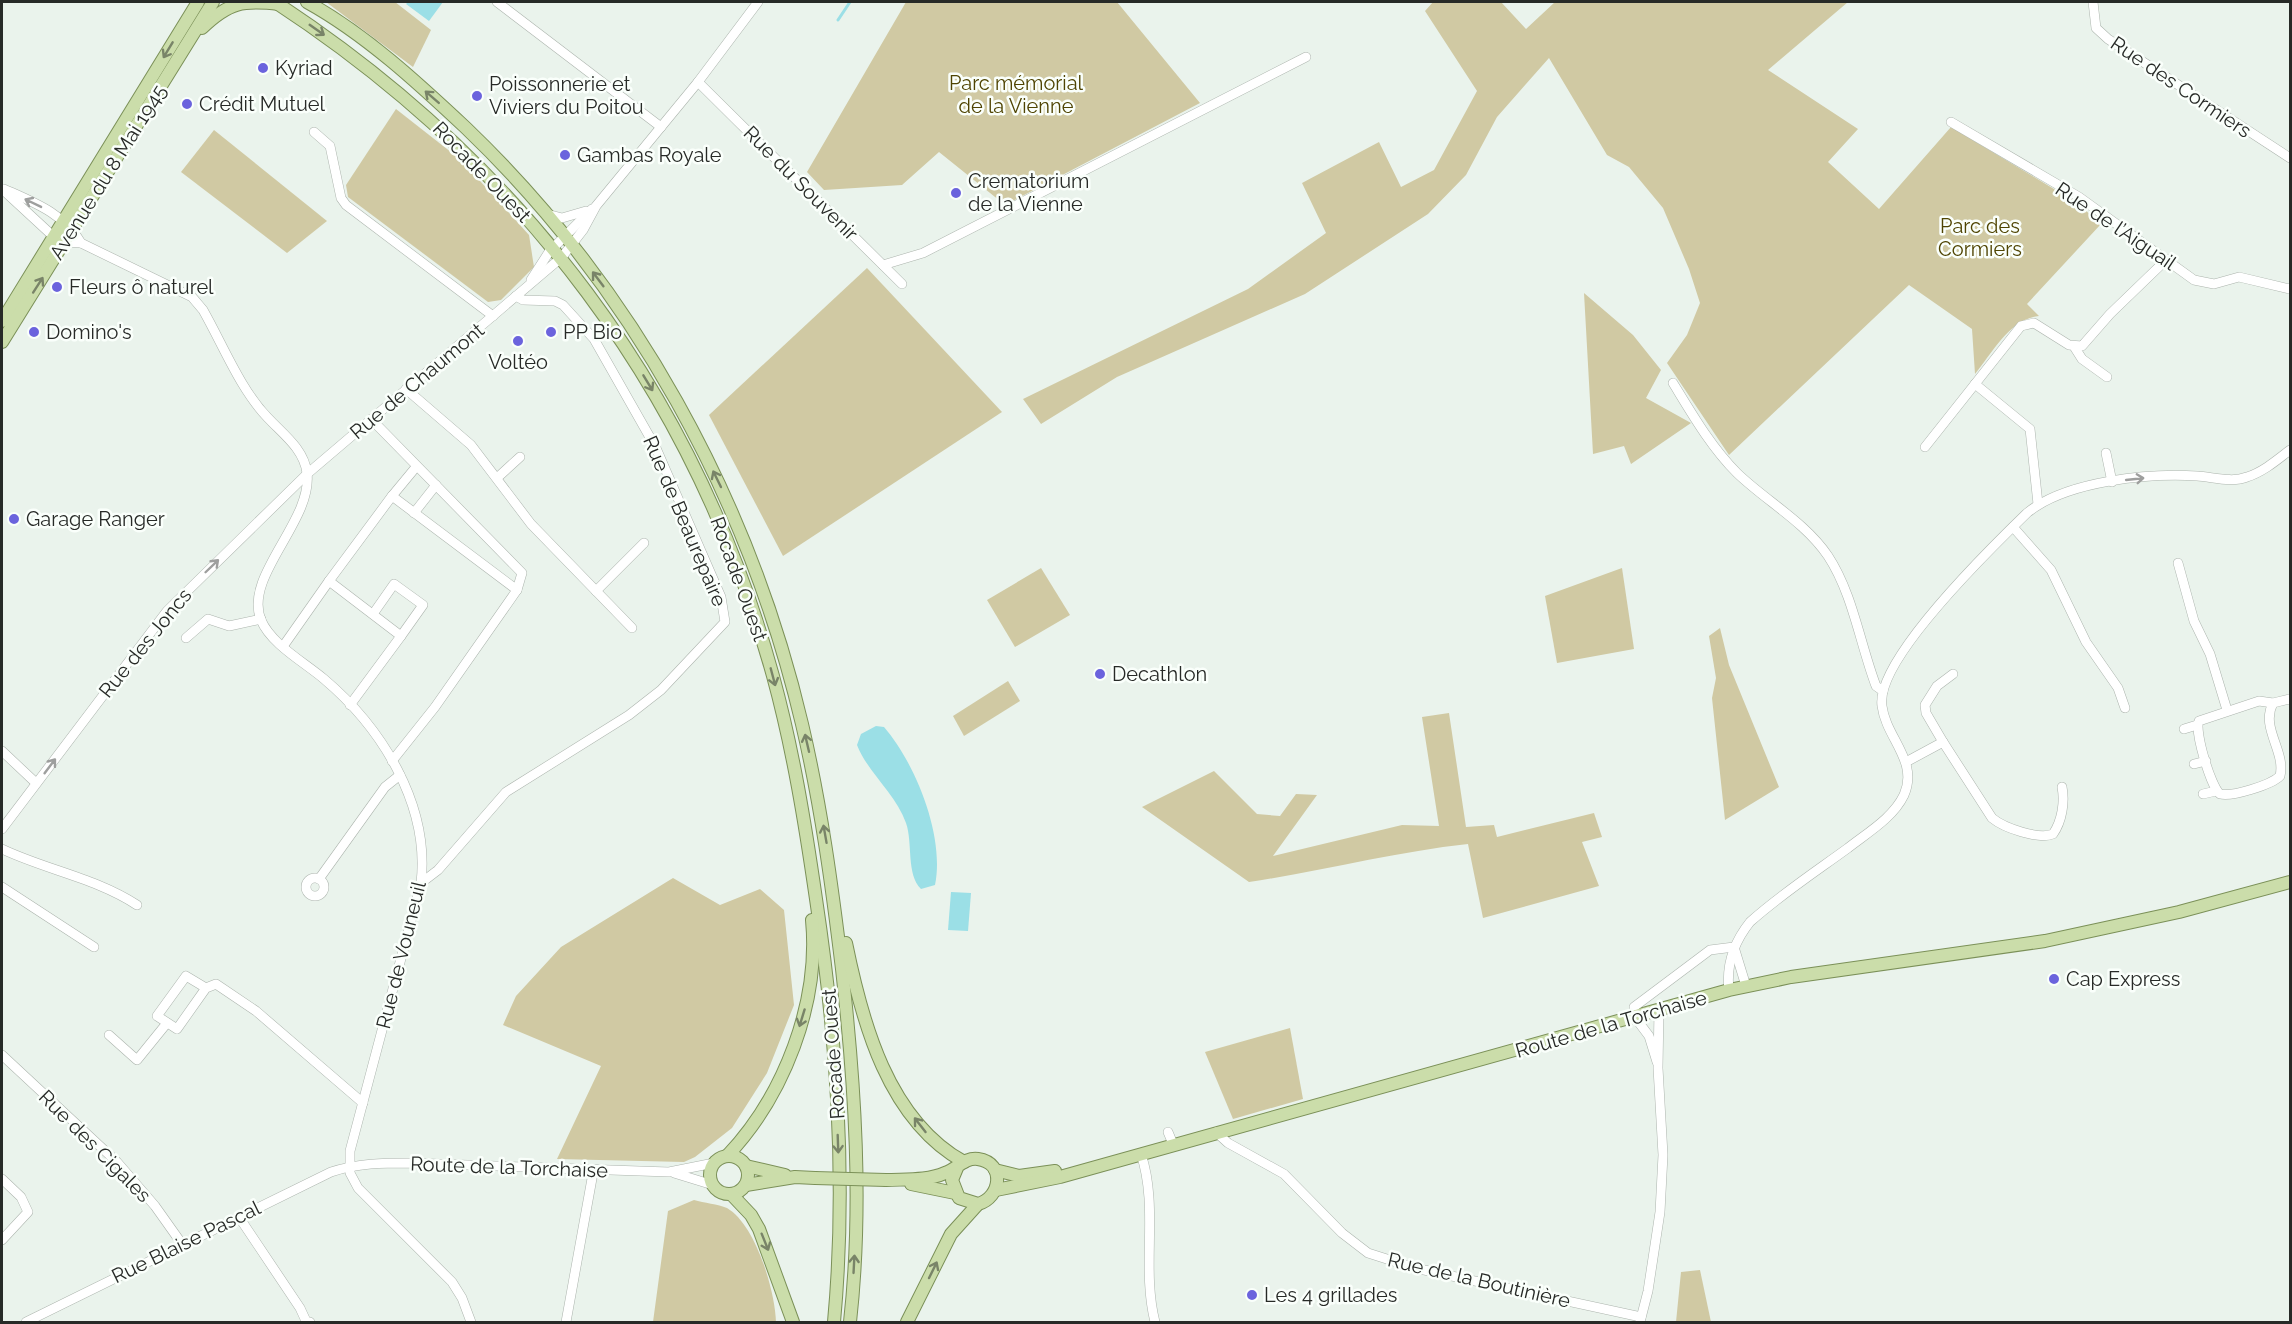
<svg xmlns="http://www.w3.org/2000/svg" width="2292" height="1324" font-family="Raleway,sans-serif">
	<rect width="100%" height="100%" fill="#eaf3ec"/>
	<!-- green -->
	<g fill="#d0c9a3">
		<polygon points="326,2 395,2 431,30 413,67"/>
		<polygon points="906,2 1117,2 1200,103 1005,205 939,152 902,185 824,190 807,172"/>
		<path d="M1433,2h68l25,27 29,-27h293l-80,68 90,59 -30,33 51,47 72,-82 126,76 24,21 -74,80 12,12c-29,3 -46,36 -64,58l-3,-45 -63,-44 -180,170 -62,-92 20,-28 13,-32 -11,-34 -26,-61 -34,-41 -22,-12 -58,-97 -52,59 -31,58 -38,39 -123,80 -188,83 -76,47 -18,-25 225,-110 78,-56 -24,-50 77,-41 22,45 33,-17 43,-79 -52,-80z"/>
		<polygon points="396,109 461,160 529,235 534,267 501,300 488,302 348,197 346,185"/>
		<polygon points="214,130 327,221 287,253 181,172"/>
		<polygon points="867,268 1002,412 783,556 709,415"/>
		<polygon points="1584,293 1633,335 1661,370 1646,398 1691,423 1631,464 1624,446 1593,454"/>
		<polygon points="1041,568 1070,615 1015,647 987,600"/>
		<polygon points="1622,568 1634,649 1557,663 1545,596"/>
		<polygon points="1720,628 1729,665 1779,787 1725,820 1712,698 1716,678 1709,636"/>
		<polygon points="1008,681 1020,701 964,736 953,716"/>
		<path d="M1449,713l17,114 28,-2 3,12 97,-24 8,24 -20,5 17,44 -116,32 -15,-74c-74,8 -145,27 -219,38l-107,-75 72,-36 43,43 23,2 16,-22 21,1 -44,61 129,-31 37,1 -17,-109z"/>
		<polygon points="673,878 720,905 760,889 784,910 794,1005 767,1073 732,1128 695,1157 684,1162 557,1159 601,1066 503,1025 516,996 561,947"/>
		<polygon points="1290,1028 1303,1099 1233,1119 1205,1052"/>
		<path d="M694,1200c10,3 24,4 33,8 29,17 48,83 49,114h-123l15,-111z"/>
		<polygon points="1700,1270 1711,1322 1676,1322 1681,1272"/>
	</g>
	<!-- water -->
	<g fill="#9bdfe6">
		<polygon points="408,2 443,2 429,21 406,4"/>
		<path d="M876,726l8,1c32,37 61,110 51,158l-14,4c-15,-15 -8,-46 -15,-66 -10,-29 -38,-50 -49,-78l4,-11z"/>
		<polygon points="951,892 971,893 968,931 948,930"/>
	</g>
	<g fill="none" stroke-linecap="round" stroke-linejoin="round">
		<!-- stream -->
		<polyline stroke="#9bdfe6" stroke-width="3" points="838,20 850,2"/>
		<defs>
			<g id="minor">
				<polyline points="497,2 661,127"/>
				<polyline points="2093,2 2096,28 2108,39 2290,158"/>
				<polyline points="698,82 902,284"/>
				<polyline points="1951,122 2079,197 2194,280 2214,284 2239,277 2290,289"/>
				<polyline points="314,132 330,146 341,198 346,205 493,316"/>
				<path d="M2,189l52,48 12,5 15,1 111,54 11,13c20,35 37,79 65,108 15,16 36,31 39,55 6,48 -64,103 -46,147 10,24 43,42 63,59 58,49 106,126 97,204l-71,268v22l8,15 94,94 10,16 9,24"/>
				<path d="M4,189c29,13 61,25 77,54"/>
				<polyline points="547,214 562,218 586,211"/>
				<polyline points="883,265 923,253 1306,57"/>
				<polyline points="531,280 549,252 592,209"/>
				<polyline points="2075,348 2082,359 2107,377"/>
				<path d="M1673,383c19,31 38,64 64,90 29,28 68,49 91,83 25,38 32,88 48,130l7,5"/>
				<polyline points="1975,384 2030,429 2038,504"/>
				<polyline points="406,389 471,445 531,524 632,628"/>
				<polyline points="1925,447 2021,326 2034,323 2069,345 2082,346 2110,314 2167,259"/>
				<polyline points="2106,453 2112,482"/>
				<polyline points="497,478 520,457"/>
				<polyline points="392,496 416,467"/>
				<polyline points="414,513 436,485"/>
				<polyline points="2013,527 2051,570 2086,642 2118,688 2125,708"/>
				<polyline points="2178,563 2194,621 2210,654 2227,710"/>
				<polyline points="329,581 392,496 517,590 522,573 371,419"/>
				<polyline points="596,591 644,543"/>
				<polyline points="373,614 394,584 423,605 401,636"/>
				<polyline points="186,638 208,619 229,626 261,619"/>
				<polyline points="284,645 329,581 401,636 350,705"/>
				<path d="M2273,703c-13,25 13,48 7,73 -9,9 -48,21 -60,18 -9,-7 -26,-63 -21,-73l60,-20 14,2 17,-4"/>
				<polyline points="2184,729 2197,725"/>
				<polyline points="1943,742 1926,713 1925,705 1937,686 1953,674"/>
				<polyline points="2,751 36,783"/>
				<polyline points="392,761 435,707 517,590"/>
				<path d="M1906,762l37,-20 49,76c12,10 47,22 61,16 9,-13 12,-32 9,-47"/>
				<polyline points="2194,764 2206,761"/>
				<polyline points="2203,794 2216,791"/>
				<polyline points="2,829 167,611 307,474 562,257 583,230 596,206 698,82 758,2"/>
				<path d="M2,849c44,21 94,29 135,56"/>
				<circle cx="315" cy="887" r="9"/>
				<polyline points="319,879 385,787 400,775"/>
				<polyline points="421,883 438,870 506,792 629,715 661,690 725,622 721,597 656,448 594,339 563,305 555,301 523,300 516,296"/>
				<polyline points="2,887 94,947"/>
				<polyline points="1734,947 1746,986"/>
				<polyline points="206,988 186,976 157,1016 177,1029 206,988 216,984 256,1011 363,1103"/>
				<path d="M1729,990c-3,-26 5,-48 21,-68 30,-27 65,-50 98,-74 19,-15 45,-30 56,-53 15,-34 -18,-57 -22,-89 -7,-46 112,-161 145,-193 39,-32 121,-40 170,-37 16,1 35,7 50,1 16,-5 30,-17 43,-27"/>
				<polyline points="1634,1007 1710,950 1734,947"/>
				<polyline points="1634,1016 1649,1036 1657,1062"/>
				<polyline points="109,1035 137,1060 167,1023"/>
				<polyline points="2,1055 117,1162 155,1206 182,1244"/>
				<polyline points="1168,1132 1173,1144"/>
				<polyline points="1216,1132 1228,1143 1284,1174 1342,1233 1368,1253 1415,1268 1641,1317"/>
				<path d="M1141,1154c18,54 0,113 14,168"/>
				<polyline points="674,1173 713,1185"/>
				<polyline points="2,1179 21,1197 28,1212 2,1240"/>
				<polyline points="239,1217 300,1308 306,1321 310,1322"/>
				<path d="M26,1322l305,-150c27,-9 52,-9 80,-9l258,9 45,-9"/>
				<polyline points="566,1322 593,1173 591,1169"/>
				<polyline points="1640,1322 1648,1291 1660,1212 1663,1155 1658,1068 1659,1009"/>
			</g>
			<g id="major">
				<path d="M275,2c246,161 420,389 498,674 20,73 32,147 43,223 21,139 31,283 18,423"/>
				<path d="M307,2c58,32 111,81 159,126 167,160 283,371 336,596 19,81 30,162 40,245 13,116 21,237 8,353"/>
				<path d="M202,28c27,-26 41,-28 77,-24"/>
				<polyline points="2,321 198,2"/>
				<polyline points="2,342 213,2"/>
				<path d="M846,943c16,79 42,177 118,219"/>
				<circle cx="729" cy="1175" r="19"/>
				<path d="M727,1156c57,-60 93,-153 85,-236"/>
				<polyline points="746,1166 785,1175"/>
				<polyline points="995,1170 1019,1176 1055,1171"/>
				<path d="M886,1180c19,-1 41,1 59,-7 12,-4 20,-16 33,-14 28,4 23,39 0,45l-19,-6 -7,-18 5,-12"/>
				<polyline points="911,1184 955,1193"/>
				<polyline points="746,1185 795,1177 815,1178"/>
				<polyline points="996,1190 1060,1177 1729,990 1791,977 2045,941 2179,912 2290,882"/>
				<polyline points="732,1195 751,1215 759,1229 793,1322"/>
				<polyline points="907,1322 951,1234 978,1204"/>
			</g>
		</defs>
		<!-- minor casing -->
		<use href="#minor" stroke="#acb4ad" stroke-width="10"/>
		<!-- major casing -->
		<use href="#major" stroke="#7b9058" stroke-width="14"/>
		<!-- minor -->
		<use href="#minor" stroke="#fff" stroke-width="9"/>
		<!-- major -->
		<use href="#major" stroke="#cbddaa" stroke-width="12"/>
		<defs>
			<polyline id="major-bridge" points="815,1178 886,1180"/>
		</defs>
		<!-- major-bridge casing -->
		<use href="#major-bridge" stroke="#7b9058" stroke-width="14" stroke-linecap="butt"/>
		<!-- major-bridge -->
		<use href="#major-bridge" stroke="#cbddaa" stroke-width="12"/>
	</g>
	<!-- one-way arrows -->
	<defs><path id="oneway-shaft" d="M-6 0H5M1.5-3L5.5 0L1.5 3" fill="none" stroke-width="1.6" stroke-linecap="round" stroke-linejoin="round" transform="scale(1.5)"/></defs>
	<g stroke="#798468">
		<use href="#oneway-shaft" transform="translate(317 30) rotate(35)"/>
		<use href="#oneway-shaft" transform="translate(168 50) rotate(121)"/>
		<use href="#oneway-shaft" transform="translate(432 97) rotate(-139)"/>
		<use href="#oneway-shaft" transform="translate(598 279) rotate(-127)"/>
		<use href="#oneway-shaft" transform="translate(38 285) rotate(-57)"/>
		<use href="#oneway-shaft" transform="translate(648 383) rotate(59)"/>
		<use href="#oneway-shaft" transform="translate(717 479) rotate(-116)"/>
		<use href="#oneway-shaft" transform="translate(773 677) rotate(75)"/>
		<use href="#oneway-shaft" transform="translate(807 743) rotate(-103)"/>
		<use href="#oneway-shaft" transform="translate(825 834) rotate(-100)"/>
		<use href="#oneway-shaft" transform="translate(802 1018) rotate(107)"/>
		<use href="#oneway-shaft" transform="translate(920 1125) rotate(-128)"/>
		<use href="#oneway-shaft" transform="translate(838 1144) rotate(88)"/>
		<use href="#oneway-shaft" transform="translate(765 1242) rotate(68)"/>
		<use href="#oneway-shaft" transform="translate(854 1264) rotate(-87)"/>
		<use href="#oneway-shaft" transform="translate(933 1270) rotate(-64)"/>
	</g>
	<g stroke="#9e9f9e">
		<use href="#oneway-shaft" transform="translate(33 203) rotate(-154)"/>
		<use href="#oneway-shaft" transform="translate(2135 479) rotate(-6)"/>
		<use href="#oneway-shaft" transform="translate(212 566) rotate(-44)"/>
		<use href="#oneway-shaft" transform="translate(50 766) rotate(-53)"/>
	</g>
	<!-- markers -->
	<g fill="#6b63dd" stroke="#fafffb" stroke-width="2">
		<circle cx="263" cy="68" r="6"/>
		<circle cx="477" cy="96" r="6"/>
		<circle cx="187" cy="104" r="6"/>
		<circle cx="565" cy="155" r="6"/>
		<circle cx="956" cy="193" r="6"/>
		<circle cx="57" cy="287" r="6"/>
		<circle cx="34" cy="332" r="6"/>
		<circle cx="551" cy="332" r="6"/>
		<circle cx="518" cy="341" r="6"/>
		<circle cx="14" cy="519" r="6"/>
		<circle cx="1100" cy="674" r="6"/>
		<circle cx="2054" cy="979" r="6"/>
		<circle cx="1252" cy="1295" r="6"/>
	</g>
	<g text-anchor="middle" stroke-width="5" stroke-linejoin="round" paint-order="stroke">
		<!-- poi labels -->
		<g font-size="20" fill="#272a27" stroke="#fafffb" text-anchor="start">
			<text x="275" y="75">Kyriad</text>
			<text x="489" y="91">Poissonnerie et<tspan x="489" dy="23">Viviers du Poitou</tspan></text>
			<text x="199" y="111">Crédit Mutuel</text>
			<text x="577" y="162">Gambas Royale</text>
			<text x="968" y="188">Crematorium<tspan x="968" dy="23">de la Vienne</tspan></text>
			<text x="69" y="294">Fleurs ô naturel</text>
			<text x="46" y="339">Domino's</text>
			<text x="563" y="339">PP Bio</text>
			<text x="518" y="369" text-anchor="middle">Voltéo</text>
			<text x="26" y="526">Garage Ranger</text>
			<text x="1112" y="681">Decathlon</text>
			<text x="2066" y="986">Cap Express</text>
			<text x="1264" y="1302">Les 4 grillades</text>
		</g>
		<!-- park labels -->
		<g font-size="20" fill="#4f4402" stroke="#fafffb">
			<text x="1016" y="90">Parc mémorial<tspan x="1016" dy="23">de la Vienne</tspan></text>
			<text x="1980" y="233">Parc des<tspan x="1980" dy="23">Cormiers</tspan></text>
		</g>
		<!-- street labels -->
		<g font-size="20" fill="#272a27" stroke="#fafffb">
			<text transform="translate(2181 87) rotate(34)" y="7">Rue des Cormiers</text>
			<text transform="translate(108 172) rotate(-58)" y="7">Avenue du 8 Mai 1945</text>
			<text transform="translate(482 172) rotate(46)" y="7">Rocade Ouest</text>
			<text transform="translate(801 183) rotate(45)" y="7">Rue du Souvenir</text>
			<text transform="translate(2116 226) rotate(34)" y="7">Rue de l’Aiguail</text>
			<text transform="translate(417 381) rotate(-40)" y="7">Rue de Chaumont</text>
			<text transform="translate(685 521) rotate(67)" y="7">Rue de Beaurepaire</text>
			<text transform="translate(739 579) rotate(70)" y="7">Rocade Ouest</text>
			<text transform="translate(145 643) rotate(-51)" y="7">Rue des Joncs</text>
			<text transform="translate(401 955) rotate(-76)" y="7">Rue de Vouneuil</text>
			<text transform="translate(1611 1024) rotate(-16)" y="7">Route de la Torchaise</text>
			<text transform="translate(833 1054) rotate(-94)" y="7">Rocade Ouest</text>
			<text transform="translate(95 1146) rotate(45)" y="7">Rue des Cigales</text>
			<text transform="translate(509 1167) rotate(2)" y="7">Route de la Torchaise</text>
			<text transform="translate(186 1242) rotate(-26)" y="7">Rue Blaise Pascal</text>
			<text transform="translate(1479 1280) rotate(13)" y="7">Rue de la Boutinière</text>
		</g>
	</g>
	<!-- border -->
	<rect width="2292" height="1324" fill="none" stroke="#272a27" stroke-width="6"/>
</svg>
